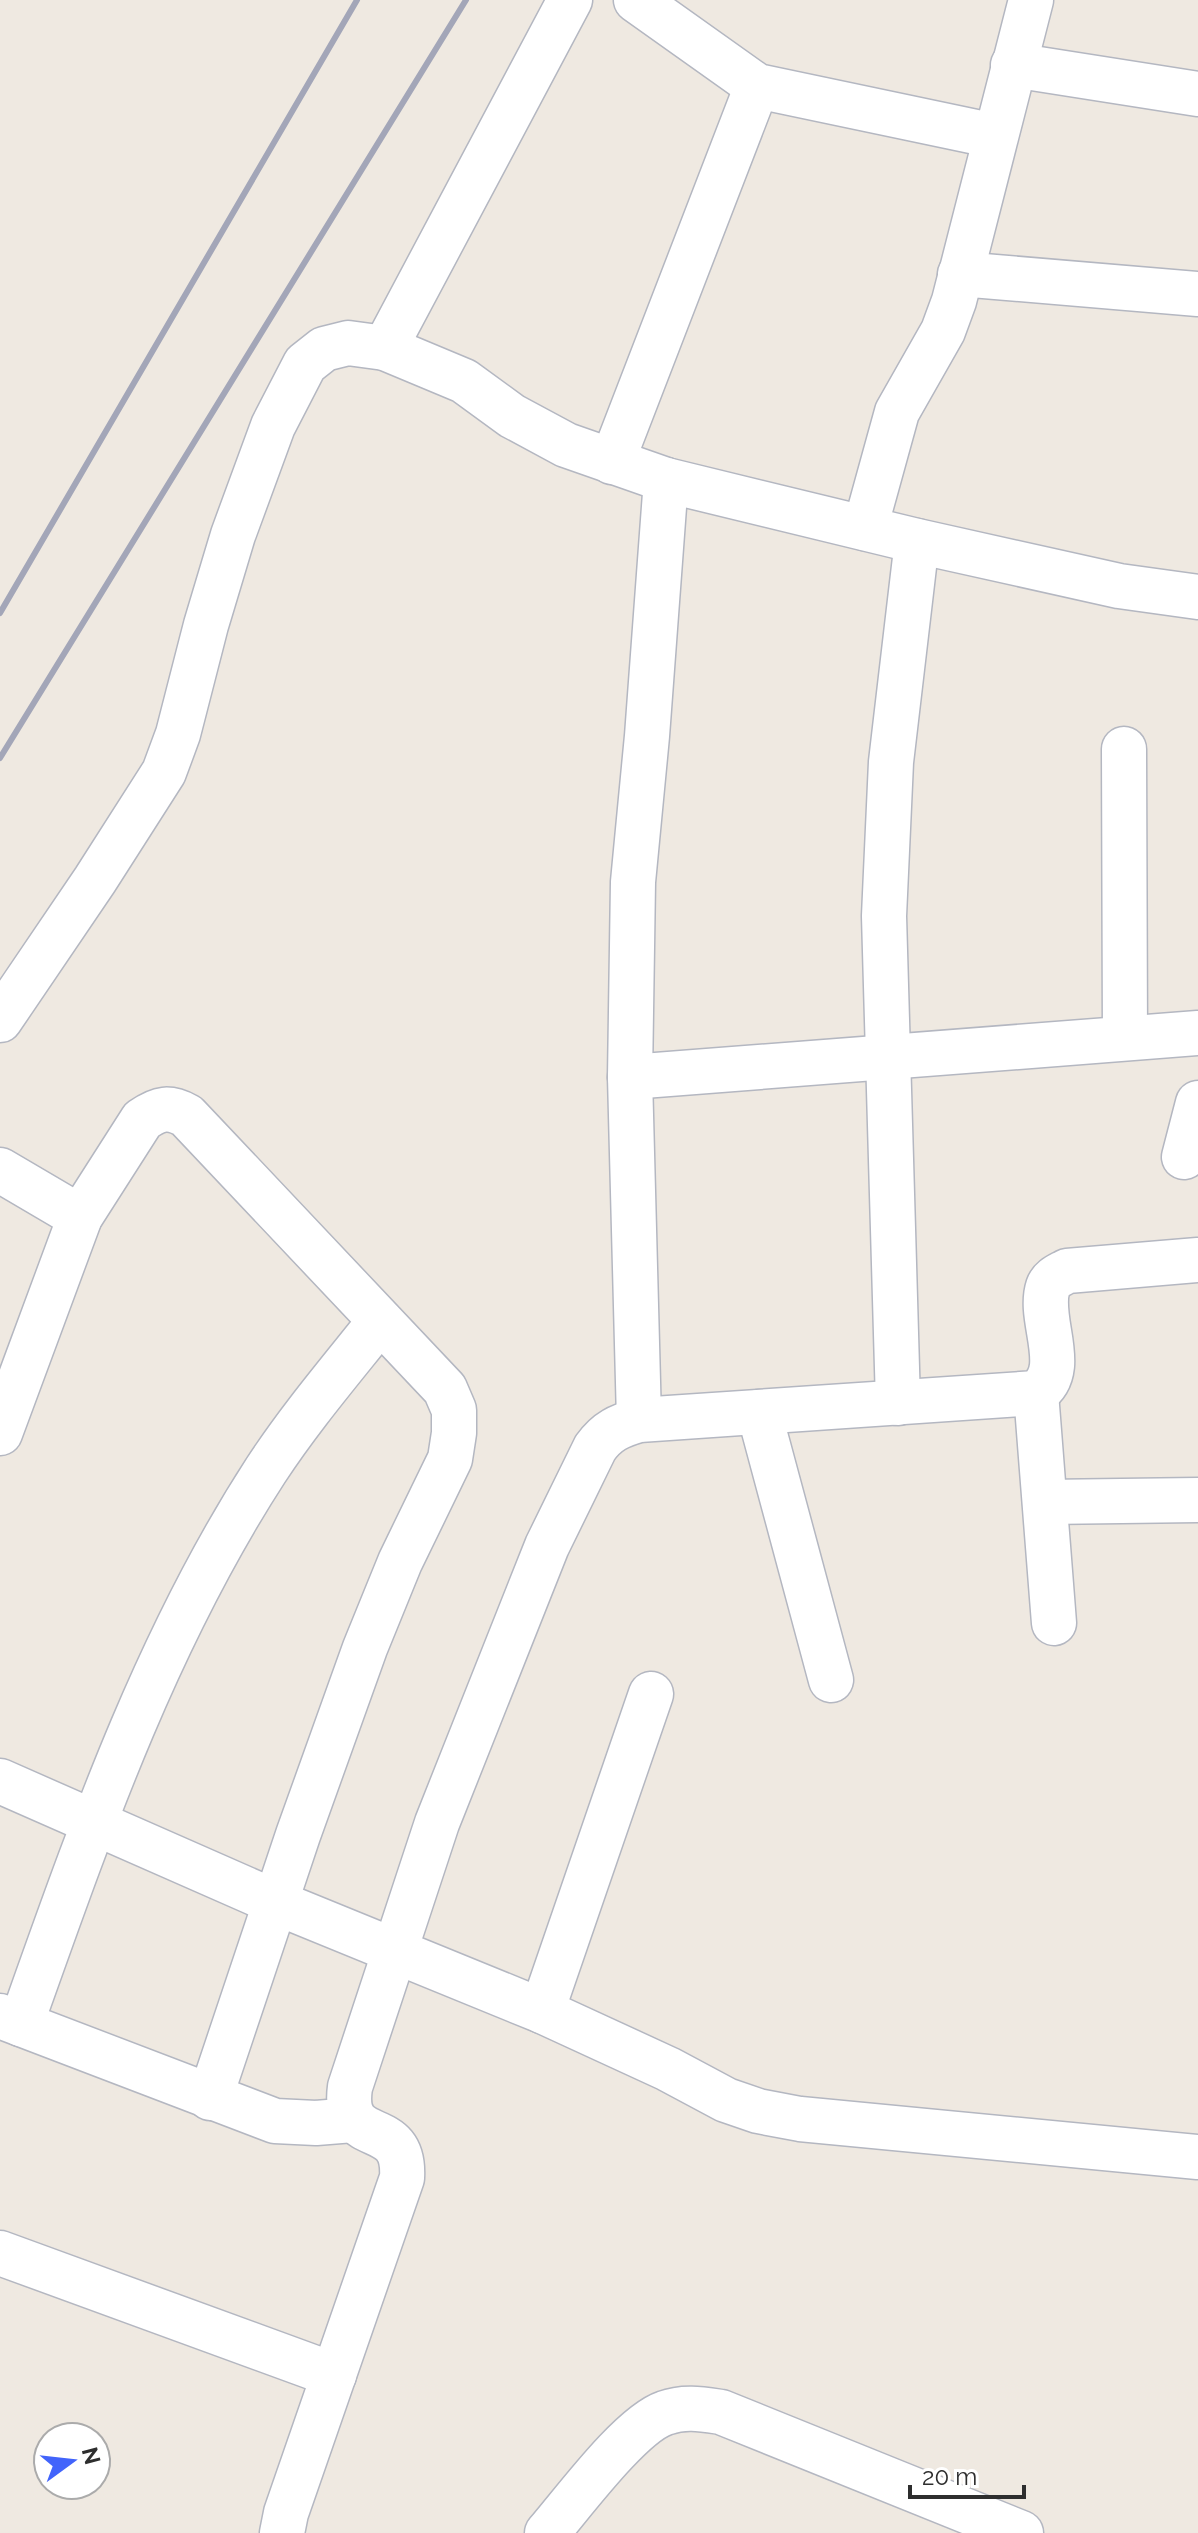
<svg xmlns="http://www.w3.org/2000/svg" width="1198" height="2533" font-family="Raleway,sans-serif">
	<rect width="100%" height="100%" fill="#efe9e1"/>
	<g fill="none" stroke-linecap="round" stroke-linejoin="round">
		<defs>
			<g id="minor">
				<polyline points="636,0 757,86 995,136"/>
				<polyline points="1013,65 1198,94"/>
				<polyline points="960,274 1198,294"/>
				<polyline points="385,348 570,0"/>
				<polyline points="612,462 757,86"/>
				<polyline points="865,528 897,412 943,331 954,301 1031,0"/>
				<polyline points="1124,749 1125,1038"/>
				<polyline points="0,1020 95,880 164,772 178,734 206,625 233,535 273,426 305,364 324,349 348,343 385,348 464,381 512,416 566,445 666,480 917,541 1119,586 1198,597"/>
				<polyline points="630,1077 1198,1033"/>
				<polyline points="1184,1157 1198,1103"/>
				<polyline points="0,1170 80,1217"/>
				<polyline points="1036,1393 1054,1623"/>
				<polyline points="898,1403 884,916 891,762 917,541"/>
				<polyline points="759,1412 831,1680"/>
				<polyline points="639,1420 630,1077 633,882 647,736 666,480"/>
				<path d="M0,1433l80,-216 62,-97c17,-12 27,-14 45,-4l258,273 9,21v23l-4,26 -50,103 -35,86 -67,187 -88,263"/>
				<polyline points="1045,1502 1198,1500"/>
				<polyline points="0,1781 275,1902 542,2011 668,2069 726,2100 758,2111 800,2119 1198,2157"/>
				<polyline points="542,2011 651,1694"/>
				<polyline points="0,2016 275,2121 316,2123 353,2120"/>
				<path d="M21,2024c68,-191 134,-383 245,-554 34,-52 75,-100 114,-149"/>
				<polyline points="0,2253 334,2375"/>
				<path d="M282,2533l4,-20 116,-335c4,-65 -61,-26 -52,-91l87,-264 110,-277 48,-98c12,-17 24,-22 44,-28l397,-27c35,-23 1,-73 12,-106 3,-9 12,-12 19,-16l131,-11"/>
				<path d="M547,2533c26,-30 83,-108 118,-120 19,-7 36,-4 56,-1l300,121"/>
			</g>
		</defs>
		<!-- minor casing -->
		<use href="#minor" stroke="#b4b7c1" stroke-width="47"/>
		<!-- minor -->
		<use href="#minor" stroke="#fff" stroke-width="44"/>
		<!-- rail -->
		<g stroke="#a3a6b8" stroke-width="6">
			<polyline points="0,613 357,0"/>
			<polyline points="0,758 466,0"/>
		</g>
	</g>
	<!-- north arrow -->
	<g transform="translate(72 2461) rotate(75)"><circle r="38" fill="#ffffff" stroke="#ababab" stroke-width="2"/>
	<path d="M0-6L14 30L0 20L-14 30Z" fill="#4264fb"/>
	<text y="-12" font-size="22" font-weight="bold" text-anchor="middle" fill="#2e2e2e">N</text>
	</g>
	<!-- scale -->
	<path d="M910 2485v12h114v-12" fill="none" stroke="#2e2e2e" stroke-width="4"/>
	<text x="922" y="2485" font-size="24" fill="#2e2e2e" stroke="#ffffff" stroke-width="6" paint-order="stroke">20 m</text>
</svg>
